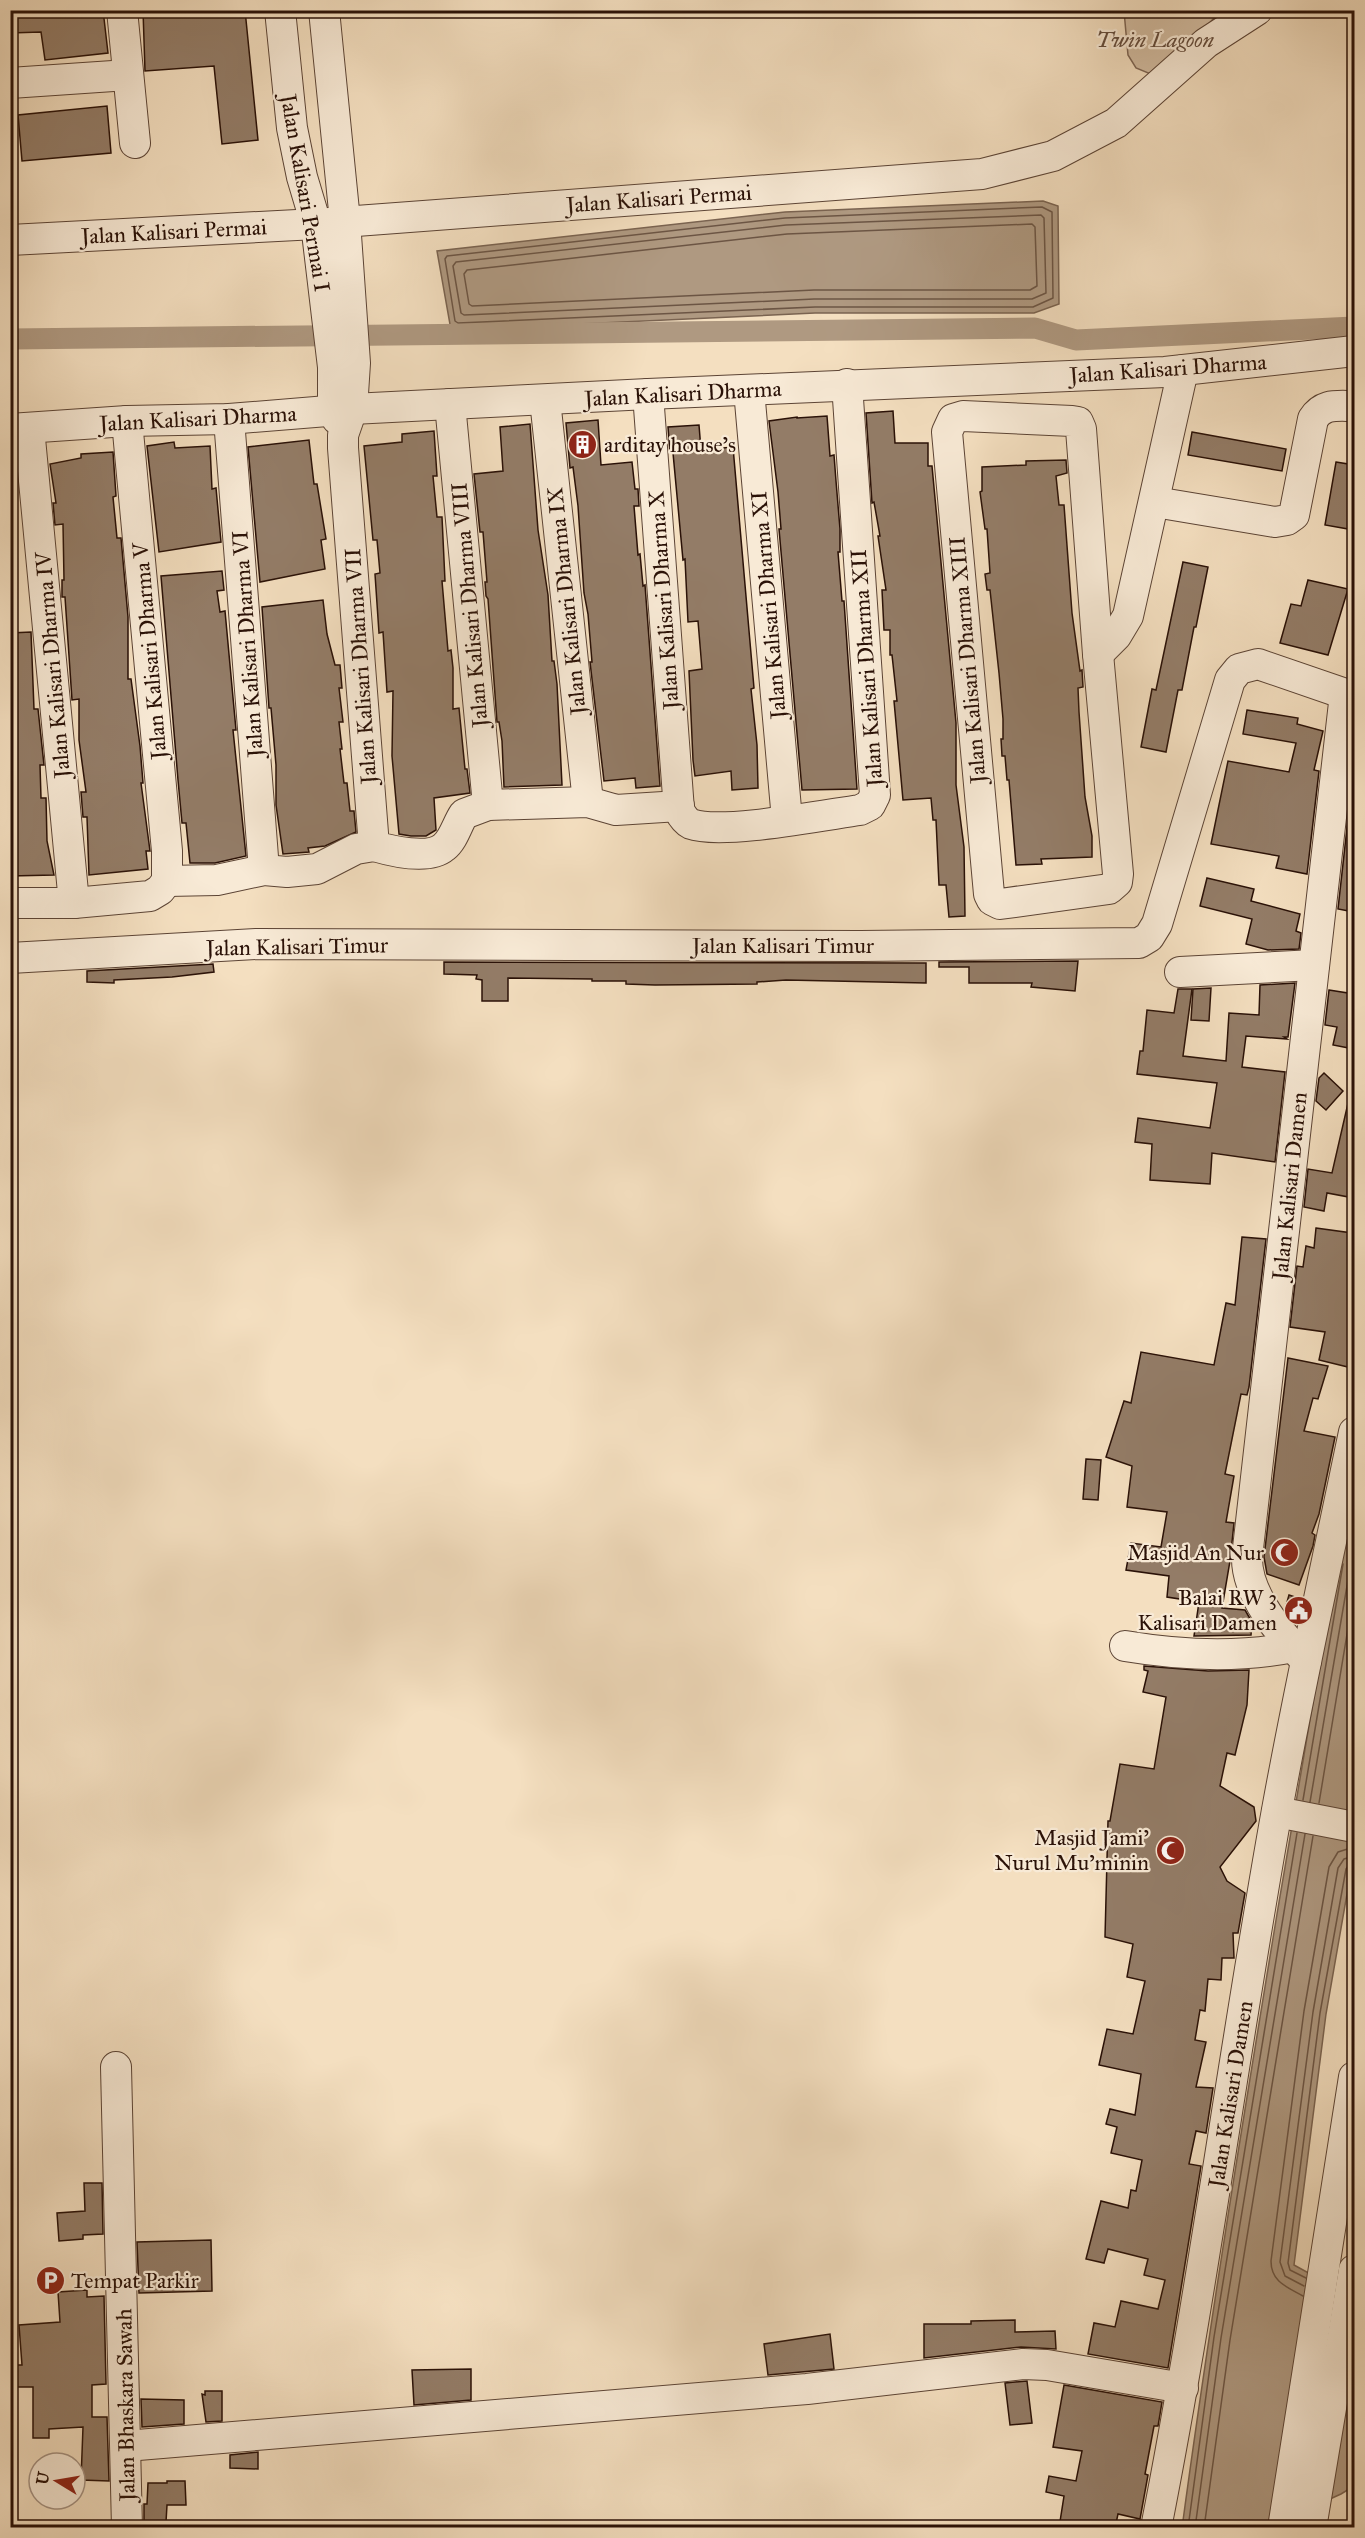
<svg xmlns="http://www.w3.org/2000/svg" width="1365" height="2538" font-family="'IM FELL Great Primer',serif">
	<rect width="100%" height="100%" fill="#f4dfc0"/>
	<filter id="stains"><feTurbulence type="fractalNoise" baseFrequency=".00333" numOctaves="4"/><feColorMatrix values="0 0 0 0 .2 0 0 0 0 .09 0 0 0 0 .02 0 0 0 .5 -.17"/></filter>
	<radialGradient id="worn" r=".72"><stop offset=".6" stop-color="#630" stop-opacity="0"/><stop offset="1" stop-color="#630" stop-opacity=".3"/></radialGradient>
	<!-- green -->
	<polygon fill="#d2bca1" stroke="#7e6654" stroke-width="1.5" points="1124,11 1225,11 1213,19 1171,65 1153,75 1136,68 1128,55"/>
	<!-- water -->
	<g fill="#af9981" stroke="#7a6350" stroke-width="1.5">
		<polygon points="1043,201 1058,206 1059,304 1034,313 815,313 451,330 437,251 785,212"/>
		<path d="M1354,1475v379l-28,160 -32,251 29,16 31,1v204l-13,8 -73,33 -86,1c28,-208 62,-414 96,-620 25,-145 48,-289 76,-433z"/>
	</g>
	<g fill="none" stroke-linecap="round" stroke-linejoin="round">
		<!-- shore -->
		<g stroke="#6c5544" stroke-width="1.5">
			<polygon points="1042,207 1052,212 1053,298 1033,307 815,307 458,323 455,321 445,259 447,256 785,218"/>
			<polygon points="1041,215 1044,218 1046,293 1032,299 814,299 464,315 461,313 453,266 456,262 786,225"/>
			<polygon points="1032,224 1035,227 1037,286 1030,290 814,290 472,306 469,304 464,274 467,270 787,234"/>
			<polyline points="1303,1800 1343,1564"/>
			<polyline points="1310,1802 1354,1545"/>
			<polyline points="1319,1803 1354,1592"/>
			<polyline points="1306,2278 1290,2270 1288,2263 1320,2013 1346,1869 1349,1865 1354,1864"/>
			<polyline points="1304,2286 1285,2276 1280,2262 1313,2012 1338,1868 1344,1859 1354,1856"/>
			<path d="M1303,2296c-16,-9 -32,-14 -32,-35l33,-250 25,-144 9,-15 16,-5"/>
			<polyline points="1188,2528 1214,2337 1297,1833"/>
			<polyline points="1195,2528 1221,2338 1305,1834"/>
			<polyline points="1204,2528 1230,2340 1313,1836"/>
		</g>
		<!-- canal -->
		<polyline stroke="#af9981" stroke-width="21" points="10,339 1035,328 1076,340 1354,327"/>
	</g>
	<!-- building -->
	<g fill="#937c67" stroke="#2a1107" stroke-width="1.5">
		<polygon points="10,10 103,10 108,53 45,60 41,32 10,33"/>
		<polygon points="143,10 245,10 258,140 222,144 214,66 145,71"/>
		<polygon points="107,106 111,153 22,161 18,115"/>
		<polygon points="893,411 895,443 928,443 928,466 932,466 956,723 956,785 964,847 965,916 949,917 946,885 939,885 936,820 933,820 931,798 903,800 894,701 897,701 892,655 890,655 890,630 884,630 882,590 886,590 878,536 880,536 874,502 872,503 866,413"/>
		<polygon points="827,416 830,456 834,455 836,481 840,529 840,552 838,552 842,601 844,601 857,789 802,790 779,529 781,529 778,492 769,421 797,417 797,418"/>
		<polygon points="598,420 601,465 632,462 635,489 638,489 639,506 634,506 638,555 640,554 643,586 645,585 660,786 636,788 635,778 604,781 590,662 592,662 588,614 584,593 578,506 573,467 570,468 566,423"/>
		<polygon points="530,424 538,530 548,595 552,661 554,661 557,684 562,785 504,787 502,741 499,722 497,722 488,599 486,596 485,582 487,582 483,532 480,532 474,474 503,471 500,427"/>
		<polygon points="699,425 701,450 733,447 754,688 751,689 757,745 758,788 732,790 731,771 695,776 693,760 689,671 702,669 698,621 688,622 685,559 683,560 673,453 670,453 668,427"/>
		<polygon points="434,431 437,476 433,476 437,517 442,517 445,581 442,581 448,651 451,650 453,668 453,709 459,708 465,769 467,769 470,793 434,798 436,830 426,836 411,836 399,834 392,756 393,691 387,692 383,632 379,633 375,574 380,573 377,540 373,540 364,446 402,442 402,434"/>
		<polygon points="1192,432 1286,449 1282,471 1188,455"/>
		<polygon points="309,440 314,484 317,484 326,539 321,540 325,569 260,582 248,447"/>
		<polygon points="174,442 175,448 210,446 212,489 216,488 221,542 159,552 147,446"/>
		<polygon points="113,452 116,496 113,497 117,538 121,538 128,617 128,679 131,679 140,746 143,783 141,783 150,851 146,851 148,869 89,875 87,817 83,817 81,792 86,792 79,740 79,699 72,700 65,597 62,597 62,580 64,580 63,524 55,525 53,503 56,503 50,464 81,458 81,454"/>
		<polygon points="1066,460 1067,473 1056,476 1059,505 1064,505 1072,613 1080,671 1082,670 1083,687 1078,688 1079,712 1085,797 1092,836 1092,857 1041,859 1042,864 1016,865 1009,780 1007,780 1005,756 1002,756 1001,739 1003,739 1003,719 999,673 990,590 987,590 985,574 990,573 987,529 985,529 980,492 982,491 982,467 1026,465 1026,461"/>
		<polygon points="1336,462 1354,465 1354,530 1325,525"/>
		<polygon points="1183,562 1208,567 1196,627 1194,627 1182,690 1178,690 1166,752 1141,747 1152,689 1156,690"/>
		<polygon points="222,571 224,590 217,591 220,612 225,611 236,730 233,730 246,856 215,863 190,863 186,823 182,823 178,780 161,576"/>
		<polygon points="1308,580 1348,589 1328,655 1280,643 1291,604 1301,606"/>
		<polygon points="323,600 327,634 335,665 340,665 342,688 339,688 343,722 339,722 342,749 340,749 344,783 347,783 350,811 354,811 356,832 325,846 308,848 309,852 283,854 276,805 276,765 271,708 269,708 262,607"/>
		<polygon points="31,632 34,709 38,709 44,765 40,765 41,798 46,798 47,841 54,875 10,876 10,633"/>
		<polygon points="1247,710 1298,718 1297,724 1323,731 1314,770 1319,771 1307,874 1276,868 1279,856 1211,844 1228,761 1289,772 1296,743 1243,734"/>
		<polygon points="1351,792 1354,792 1354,912 1338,909"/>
		<polygon points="1207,878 1254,889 1251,901 1300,914 1296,931 1301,933 1299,949 1268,950 1246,944 1252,919 1200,906"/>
		<polygon points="1078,961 1075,991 1031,987 1032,983 969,983 969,967 939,967 939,962"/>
		<polygon points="444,962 926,963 926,983 786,980 757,982 757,984 655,985 626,984 626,981 592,981 592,979 508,978 508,1001 482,1001 482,980 476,979 477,975 444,974"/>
		<polygon points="213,964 214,972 172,977 114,980 114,983 87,982 87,971"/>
		<polygon points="1295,983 1288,1037 1284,1037 1287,1039 1246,1036 1242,1067 1285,1072 1275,1162 1212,1153 1210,1184 1150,1180 1152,1144 1135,1142 1138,1118 1210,1128 1217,1083 1137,1074 1140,1051 1143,1051 1147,1010 1174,1013 1178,989 1192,989 1183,1056 1226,1061 1229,1013 1259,1015 1260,985"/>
		<polygon points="1211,988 1209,1021 1191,1020 1193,989"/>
		<polygon points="1329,990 1354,994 1354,1049 1333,1045 1337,1027 1325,1025"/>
		<polygon points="1324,1073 1343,1091 1326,1110 1316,1101 1319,1078"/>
		<polygon points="1348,1103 1354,1104 1354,1198 1327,1193 1324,1211 1304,1207 1308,1169 1332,1173"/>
		<polygon points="1316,1228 1352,1233 1349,1252 1354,1253 1354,1357 1352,1368 1319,1360 1325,1332 1290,1327 1297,1266 1303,1267 1306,1246 1314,1248"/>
		<polygon points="1242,1237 1266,1239 1249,1387 1247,1395 1241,1394 1225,1474 1234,1476 1226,1522 1234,1523 1230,1561 1222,1608 1245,1610 1252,1622 1251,1635 1194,1636 1199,1602 1167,1597 1169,1576 1126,1570 1131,1543 1161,1547 1167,1512 1127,1507 1132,1466 1106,1457 1124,1401 1131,1403 1141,1352 1214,1365 1226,1303 1235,1305"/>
		<polygon points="1288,1358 1328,1366 1318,1399 1313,1398 1304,1431 1335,1437 1319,1514 1312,1533 1315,1535 1313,1546 1299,1585 1267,1574 1264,1557"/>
		<polygon points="1086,1459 1101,1460 1098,1500 1083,1499"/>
		<polygon points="1289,1595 1301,1599 1297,1621 1293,1619 1285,1609"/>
		<polygon points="1144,1666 1208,1671 1249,1670 1247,1705 1235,1755 1227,1753 1220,1786 1254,1807 1256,1821 1220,1867 1227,1881 1245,1893 1238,1933 1233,1933 1234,1958 1222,1958 1221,1980 1208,1979 1205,2011 1200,2010 1195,2040 1206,2042 1196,2087 1213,2088 1206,2133 1196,2131 1189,2164 1201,2166 1168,2368 1088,2354 1094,2323 1115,2327 1121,2301 1158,2309 1165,2280 1144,2275 1148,2259 1108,2249 1104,2263 1086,2259 1101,2201 1128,2208 1131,2190 1136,2191 1142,2160 1111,2153 1117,2127 1106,2124 1110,2109 1135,2115 1141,2074 1099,2065 1107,2029 1133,2034 1145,1981 1127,1977 1133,1944 1105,1937 1108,1821 1110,1821 1120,1764 1154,1769 1166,1697 1143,1692 1148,1671 1144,1670"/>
		<polygon points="84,2183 102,2183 103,2234 83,2235 83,2239 59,2241 57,2213 85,2211"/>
		<polygon points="211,2240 212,2291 139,2293 137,2242"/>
		<polygon points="87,2290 87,2297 104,2296 106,2384 92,2385 92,2417 107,2417 109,2481 81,2480 83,2427 49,2429 49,2438 33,2438 33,2387 10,2387 10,2365 22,2365 19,2325 60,2322 58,2292"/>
		<polygon points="1015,2320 1015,2332 1055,2331 1056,2349 1021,2347 924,2358 924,2324 971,2324 971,2321"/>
		<polygon points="830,2334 834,2369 768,2375 764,2344"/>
		<polygon points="471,2369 471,2400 414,2405 412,2370"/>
		<polygon points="1027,2381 1032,2423 1010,2425 1005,2383"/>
		<polygon points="1064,2385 1162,2402 1158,2426 1154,2426 1145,2474 1148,2475 1140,2519 1118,2514 1115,2528 1059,2528 1064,2496 1046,2492 1049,2476 1076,2481 1082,2451 1053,2447"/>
		<polygon points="205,2391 222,2391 222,2421 206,2422 202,2394 205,2395"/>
		<polygon points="141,2399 184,2400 184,2424 142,2427"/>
		<polygon points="258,2452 258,2469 230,2468 230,2455"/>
		<polygon points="167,2481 185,2481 186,2505 167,2505 166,2522 144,2521 144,2504 147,2504 148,2483 167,2483"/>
	</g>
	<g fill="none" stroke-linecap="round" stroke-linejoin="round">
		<defs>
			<g id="minor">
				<polyline points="122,10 135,143"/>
				<polyline points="280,10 292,128 302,177 316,224 333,367 333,410 337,419"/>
				<path d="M324,10l21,211 10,142 -3,46 -9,26v13l31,398c17,5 55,14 70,1 10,-8 13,-23 20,-33l24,-9 100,-3 28,8 63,-4"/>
				<polyline points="10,83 128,75"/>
				<polyline points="10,240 316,224 982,174 1053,156 1116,123 1206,43 1257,10"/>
				<polyline points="749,390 787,820"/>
				<path d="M648,394l31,416c3,6 6,11 12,14 30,11 133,-9 169,-14l10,-5 5,-10 -28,-411"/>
				<polyline points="545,400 588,802"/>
				<polyline points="450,404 488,805"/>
				<polygon points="963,416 1072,421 1078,422 1081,429 1098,654 1118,874 1117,882 1109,889 1000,904 992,900 989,894 947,432 953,419"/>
				<polyline points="229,419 264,870"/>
				<polyline points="127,421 167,851 167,881"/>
				<polyline points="29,428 74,903"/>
				<polyline points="10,429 127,421 229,419 352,409 648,394 1165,372 1354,351"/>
				<path d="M1155,502l120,20 12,-2 7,-5 19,-96c10,-16 24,-13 41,-13"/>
				<polyline points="1098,654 1116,636 1128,616 1183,370"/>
				<polyline points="167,881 217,880 264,870 287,872 317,869 356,849 374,846"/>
				<polyline points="10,903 74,903 150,896 160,890 167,881"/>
				<polyline points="10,958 256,944 861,946 1139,943 1149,937 1157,924 1230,680 1239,669 1258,664 1354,697"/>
				<polyline points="1180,972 1314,965"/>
				<path d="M1125,1646c54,9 114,12 168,1"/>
				<path d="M1306,1661c-25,-27 -60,-66 -59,-104l98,-863"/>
				<polyline points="1277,1812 1354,1827"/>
				<polyline points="116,2067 127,2528"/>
				<polyline points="126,2446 807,2389 1023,2364 1047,2365 1183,2388"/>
				<path d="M1156,2528c47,-239 78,-479 121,-718 23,-127 51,-252 77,-378"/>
				<polyline points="1283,2528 1354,2077"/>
				<polyline points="1311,2528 1354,2270"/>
			</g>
		</defs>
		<!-- minor casing -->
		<use href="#minor" stroke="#5c4435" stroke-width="32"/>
		<!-- minor -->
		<use href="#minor" stroke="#f8ead6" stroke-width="30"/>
	</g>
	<!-- icons -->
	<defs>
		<symbol id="building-disc" viewBox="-11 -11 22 22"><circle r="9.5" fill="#8f2418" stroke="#f8ead6"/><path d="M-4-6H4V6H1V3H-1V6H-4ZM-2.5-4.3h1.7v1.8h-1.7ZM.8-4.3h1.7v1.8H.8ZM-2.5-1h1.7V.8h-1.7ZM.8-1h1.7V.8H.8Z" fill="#fff"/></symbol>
		<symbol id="mosque-disc" viewBox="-11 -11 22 22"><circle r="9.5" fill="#8f2418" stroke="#f8ead6"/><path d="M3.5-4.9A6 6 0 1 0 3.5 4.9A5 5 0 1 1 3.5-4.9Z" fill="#fff"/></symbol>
		<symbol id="civic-disc" viewBox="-11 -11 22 22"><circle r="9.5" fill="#8f2418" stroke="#f8ead6"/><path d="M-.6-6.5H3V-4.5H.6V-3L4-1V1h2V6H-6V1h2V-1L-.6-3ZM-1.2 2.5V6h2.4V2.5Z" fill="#fff"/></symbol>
		<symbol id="parking-disc" viewBox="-11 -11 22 22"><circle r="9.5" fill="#8f2418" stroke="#f8ead6"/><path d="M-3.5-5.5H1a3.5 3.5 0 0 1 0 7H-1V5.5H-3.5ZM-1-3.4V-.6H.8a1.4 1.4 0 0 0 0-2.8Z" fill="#fff"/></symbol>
	</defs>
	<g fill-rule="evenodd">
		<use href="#building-disc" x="566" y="428" width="33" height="33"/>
		<use href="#mosque-disc" x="1268" y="1536" width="33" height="33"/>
		<use href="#civic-disc" x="1282" y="1594" width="33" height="33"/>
		<use href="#mosque-disc" x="1154" y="1834" width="33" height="33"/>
		<use href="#parking-disc" x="34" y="2264" width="33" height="33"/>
	</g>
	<g text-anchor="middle" stroke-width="4.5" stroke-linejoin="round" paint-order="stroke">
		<!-- park labels -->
		<g font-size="22" font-style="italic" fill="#654d3d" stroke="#f8ead6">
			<text x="1155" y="47">Twin Lagoon</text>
		</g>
		<!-- street labels -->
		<g font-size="22" fill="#2a1107" stroke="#f8ead6">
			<text transform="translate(306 193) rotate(80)" y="8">Jalan Kalisari Permai I</text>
			<text transform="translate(659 198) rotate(-4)" y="8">Jalan Kalisari Permai</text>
			<text transform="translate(174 231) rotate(-3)" y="8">Jalan Kalisari Permai</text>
			<text transform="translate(1168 368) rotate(-4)" y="8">Jalan Kalisari Dharma</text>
			<text transform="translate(683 393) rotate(-3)" y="8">Jalan Kalisari Dharma</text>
			<text transform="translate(198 418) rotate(-3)" y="8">Jalan Kalisari Dharma</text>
			<text transform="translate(663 600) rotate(-94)" y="8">Jalan Kalisari Dharma X</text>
			<text transform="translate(566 601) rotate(-96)" y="8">Jalan Kalisari Dharma IX</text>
			<text transform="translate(469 605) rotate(-95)" y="8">Jalan Kalisari Dharma VIII</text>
			<text transform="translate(768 605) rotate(-95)" y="8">Jalan Kalisari Dharma XI</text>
			<text transform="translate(247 644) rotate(-94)" y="8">Jalan Kalisari Dharma VI</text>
			<text transform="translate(149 651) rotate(-95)" y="8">Jalan Kalisari Dharma V</text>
			<text transform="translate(967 660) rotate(-95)" y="8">Jalan Kalisari Dharma XIII</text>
			<text transform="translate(52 665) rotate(-95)" y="8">Jalan Kalisari Dharma IV</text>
			<text transform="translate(360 666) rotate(-94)" y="8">Jalan Kalisari Dharma VII</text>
			<text transform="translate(866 668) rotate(-94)" y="8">Jalan Kalisari Dharma XII</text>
			<text x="783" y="953">Jalan Kalisari Timur</text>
			<text transform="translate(297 946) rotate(-1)" y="8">Jalan Kalisari Timur</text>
			<text transform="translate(1289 1186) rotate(-84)" y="8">Jalan Kalisari Damen</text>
			<text transform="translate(1230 2094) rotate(-81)" y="8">Jalan Kalisari Damen</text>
			<text transform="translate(125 2405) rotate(-91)" y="8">Jalan Bhaskara Sawah</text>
		</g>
		<!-- poi labels -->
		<g font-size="22" fill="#2a1107" stroke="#f8ead6" text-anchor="end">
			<text x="604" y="452" text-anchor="start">arditay house's</text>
			<text x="1264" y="1560">Masjid An Nur</text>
			<text x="1277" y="1605">Balai RW 3<tspan x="1277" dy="25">Kalisari Damen</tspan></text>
			<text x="1149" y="1845">Masjid Jami'<tspan x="1149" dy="25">Nurul Mu'minin</tspan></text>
			<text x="71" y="2288" text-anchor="start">Tempat Parkir</text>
		</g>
	</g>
	<!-- margin -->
	<rect width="1365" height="2538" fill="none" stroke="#f4dfc0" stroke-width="36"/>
	<rect x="12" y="12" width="1341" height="2514" fill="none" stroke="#2a1107" stroke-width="3"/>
	<rect x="18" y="18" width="1329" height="2502" fill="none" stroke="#2a1107" stroke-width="1.5"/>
	<!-- north arrow -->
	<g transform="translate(57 2481) rotate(281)"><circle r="28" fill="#f8ead6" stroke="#a69383" stroke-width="1.5"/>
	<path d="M0-4.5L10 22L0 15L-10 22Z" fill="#8f2418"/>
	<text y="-9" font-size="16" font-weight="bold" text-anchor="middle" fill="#2a1107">U</text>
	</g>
	<rect width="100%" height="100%" filter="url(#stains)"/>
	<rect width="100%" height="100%" fill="url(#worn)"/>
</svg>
